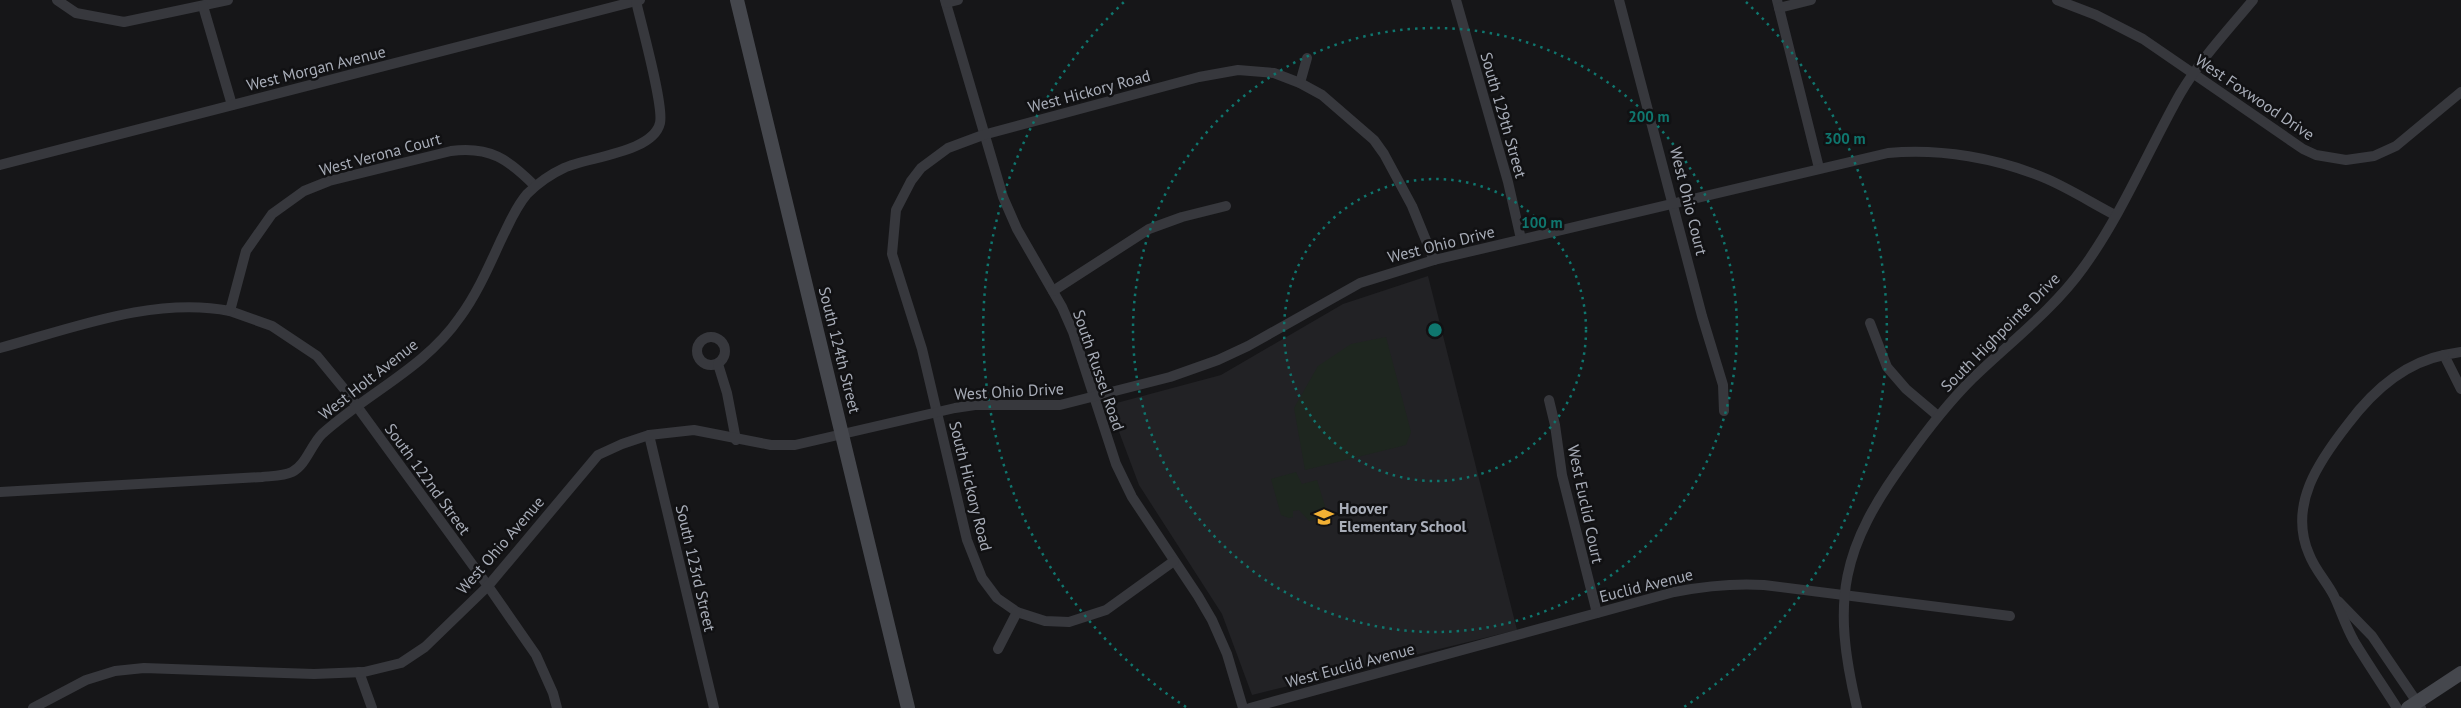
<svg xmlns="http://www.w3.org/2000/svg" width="2461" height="708" font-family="'PT Sans',sans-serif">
	<rect width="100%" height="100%" fill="#161618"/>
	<!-- built -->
	<polygon fill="#222225" points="1428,276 1517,630 1252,695 1222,614 1139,485 1109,405 1221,375 1343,304"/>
	<!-- green -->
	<g fill="#1e261f">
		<polygon points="1386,337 1411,432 1406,445 1305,470 1294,408 1318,366 1351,344"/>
		<polygon points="1296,472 1302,484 1317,480 1328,516 1309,521 1299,510 1293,511 1293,517 1289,518 1281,515 1271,479"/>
	</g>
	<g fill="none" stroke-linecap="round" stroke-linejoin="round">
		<!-- street -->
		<g stroke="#37383d" stroke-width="10">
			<polyline points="57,0 76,13 124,22 228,0"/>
			<polyline points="945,0 1003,197 1017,229 1062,307 1073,332 1116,464 1132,497 1198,596 1212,620 1227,654 1243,708"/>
			<polyline points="1456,0 1508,182 1521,239"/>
			<polyline points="1619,0 1702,316 1723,385 1724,411"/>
			<polyline points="1777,0 1819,168"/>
			<polyline points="2057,0 2096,15 2143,39 2303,149 2316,155 2346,160 2374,156 2396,146 2461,92"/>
			<polyline points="946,3 958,0"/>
			<polyline points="203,6 232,105"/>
			<polyline points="1779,8 1811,0"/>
			<polyline points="1300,83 1307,58"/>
			<polyline points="0,165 640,0"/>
			<polyline points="1053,291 1149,229 1182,217 1226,206"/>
			<polyline points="230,311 272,326 317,356 345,390 488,586 536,655 553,693 557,708"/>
			<polyline points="1870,323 1887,367 1906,389 1938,416"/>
			<circle cx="711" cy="351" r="14"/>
			<path d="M0,348c73,-20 155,-52 230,-37l16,-60 26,-37 32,-23 25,-10 122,-30c39,-5 57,8 84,35"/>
			<polyline points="2461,352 2444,355 2461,389"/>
			<polyline points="718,364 727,393 736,440"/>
			<polyline points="1549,400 1555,425 1562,475 1597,613"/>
			<polyline points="649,435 714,708"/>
			<path d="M0,492l262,-15c8,-1 22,-1 30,-5 14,-7 19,-27 30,-38 45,-41 103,-66 138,-117 17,-23 29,-51 41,-77 8,-16 14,-32 26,-46 10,-10 24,-20 37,-26 23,-11 89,-15 96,-45 4,-18 -19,-99 -24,-122"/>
			<polyline points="1174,561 1106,610 1069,622 1045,621 1017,612 997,598 982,578 967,540 922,349 892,254 896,210 911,181 921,168 948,148 983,135 1199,77 1238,70 1274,73 1300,83 1322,95 1374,140 1384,154 1412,206 1434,260"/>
			<polyline points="2338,601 2372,636 2421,708"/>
			<polyline points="998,649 1017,612"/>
			<polyline points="359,672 372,708"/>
			<path d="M33,708l53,-28 29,-9 29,-3 170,6 50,-2 37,-9 24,-16 63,-61 110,-131 24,-11 27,-9 45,-5 77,15h24l160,-37 20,-3h85l110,-28 48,-17 30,-14 112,-63 74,-23 454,-107c52,-5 110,5 159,26 23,10 45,24 68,36"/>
			<path d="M1250,708l424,-116c31,-6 58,-9 90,-7l246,31"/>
			<path d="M1857,708c-26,-109 -16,-160 50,-250 20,-28 41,-55 65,-79 37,-36 81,-69 111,-111 38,-52 65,-117 97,-174 20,-34 48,-64 73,-94"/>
			<path d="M2397,708c-14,-22 -29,-44 -43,-67 -8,-14 -13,-30 -20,-45 -7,-14 -19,-26 -25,-42 -21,-49 10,-93 39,-130 24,-32 56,-61 96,-69"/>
		</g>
		<!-- secondary -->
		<g stroke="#45474d" stroke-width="14">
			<polyline points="737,0 908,708"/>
			<polyline points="2408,708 2461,673"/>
		</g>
	</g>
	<!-- distance rings -->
	<g fill="none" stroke="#0f766e" stroke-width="2.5" stroke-dasharray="2.5 5">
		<circle cx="1435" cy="330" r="151"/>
		<circle cx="1435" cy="330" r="302"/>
		<path d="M1186 707A452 452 0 0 1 1124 2M1746 2A452 452 0 0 1 1684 707"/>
	</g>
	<!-- icons -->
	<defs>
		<symbol id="school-bare" viewBox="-9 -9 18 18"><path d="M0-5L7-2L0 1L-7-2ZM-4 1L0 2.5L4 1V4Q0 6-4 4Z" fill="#f2b134" stroke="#111113" stroke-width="2.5" paint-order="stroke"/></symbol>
	</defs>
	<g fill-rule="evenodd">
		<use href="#school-bare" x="1310" y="503" width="28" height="28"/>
	</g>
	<g text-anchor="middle" stroke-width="5" stroke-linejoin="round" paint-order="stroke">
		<!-- street labels -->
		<g font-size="16" fill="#a8adb8" stroke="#111113">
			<text transform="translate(316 68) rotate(-14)" y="6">West Morgan Avenue</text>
			<text transform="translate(1089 91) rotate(-15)" y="6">West Hickory Road</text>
			<text transform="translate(2255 97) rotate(34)" y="6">West Foxwood Drive</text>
			<text transform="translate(1504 115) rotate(74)" y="6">South 129th Street</text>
			<text transform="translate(380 154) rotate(-15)" y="6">West Verona Court</text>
			<text transform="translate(1689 201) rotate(76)" y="6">West Ohio Court</text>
			<text transform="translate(1441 244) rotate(-14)" y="6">West Ohio Drive</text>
			<text transform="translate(2000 332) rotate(-45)" y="6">South Highpointe Drive</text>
			<text transform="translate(840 350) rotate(76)" y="6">South 124th Street</text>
			<text transform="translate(1099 370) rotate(71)" y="6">South Russel Road</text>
			<text transform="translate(368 379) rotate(-38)" y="6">West Holt Avenue</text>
			<text transform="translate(1009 391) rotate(-3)" y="6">West Ohio Drive</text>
			<text transform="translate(428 479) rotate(54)" y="6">South 122nd Street</text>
			<text transform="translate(971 486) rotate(76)" y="6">South Hickory Road</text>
			<text transform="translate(1586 504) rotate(78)" y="6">West Euclid Court</text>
			<text transform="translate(500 545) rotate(-49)" y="6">West Ohio Avenue</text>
			<text transform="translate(696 568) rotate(77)" y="6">South 123rd Street</text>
			<text transform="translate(1646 585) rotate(-14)" y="6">Euclid Avenue</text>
			<text transform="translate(1350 665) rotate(-15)" y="6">West Euclid Avenue</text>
		</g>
		<!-- poi labels -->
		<g font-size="16" font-weight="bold" fill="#a8adb8" stroke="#111113" text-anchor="start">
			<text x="1339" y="514">Hoover<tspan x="1339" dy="18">Elementary School</tspan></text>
		</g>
	</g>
	<circle cx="1435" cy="330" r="8" fill="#0f766e" stroke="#111113" stroke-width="2.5"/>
	<g font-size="15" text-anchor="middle" font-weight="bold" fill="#0f766e" stroke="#111113" stroke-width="5" stroke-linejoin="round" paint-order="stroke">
		<text x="1649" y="122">200 m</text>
		<text x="1845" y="144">300 m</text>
		<text x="1542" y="228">100 m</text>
	</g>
</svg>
